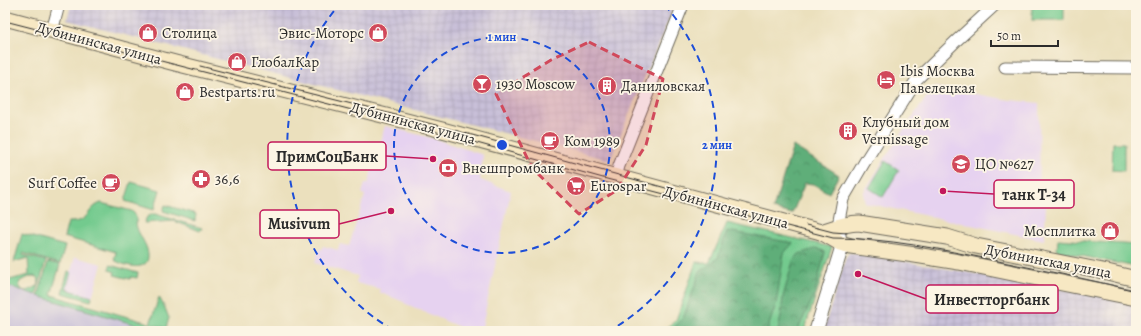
<svg xmlns="http://www.w3.org/2000/svg" width="1141" height="336" font-family="Alegreya,serif">
	<defs>
		<pattern id="industrial-grid" width="8" height="8" patternUnits="userSpaceOnUse"><rect width="8" height="8" fill="#c8bfd8"/><path d="M0 4h8M4 0v8" fill="none" stroke="#aca4ba"/></pattern>
		<pattern id="forest-crowns" width="20" height="18" patternUnits="userSpaceOnUse"><rect width="20" height="18" fill="#5eae79"/><path d="M2 6a3 3 0 1 1 6 0M12 15a3 3 0 1 1 6 0" fill="none" stroke="#4e8e63"/></pattern>
	</defs>
	<rect width="100%" height="100%" fill="#fcf5e5"/>
	<filter id="ink" filterUnits="userSpaceOnUse"><feTurbulence type="fractalNoise" baseFrequency=".025" numOctaves="2"/><feDisplacementMap in="SourceGraphic" scale="8" xChannelSelector="R" yChannelSelector="G"/><feConvolveMatrix kernelMatrix="1 2 1 2 8 2 1 2 1" color-interpolation-filters="sRGB"/></filter>
	<filter id="wash" filterUnits="userSpaceOnUse"><feTurbulence type="fractalNoise" baseFrequency=".012" numOctaves="4" result="noise"/><feDisplacementMap in="SourceGraphic" scale="16" xChannelSelector="R" yChannelSelector="G"/><feGaussianBlur stdDeviation="0.9" result="paint"/><feColorMatrix in="noise" values="0 0 0 0 0 0 0 0 0 0 0 0 0 0 0 0 0 1.4 0 .05"/><feComposite in="paint" operator="in"/></filter>
	<g filter="url(#wash)">
		<rect width="100%" height="100%" fill="#ebe0bd"/>
		<!-- built -->
		<g fill="#e6d2f0">
			<polygon points="934,87 1010,100 1039,103 1040,192 1046,206 1044,240 865,203 863,193 899,136"/>
			<polygon points="385,126 435,139 483,155 480,180 511,191 481,331 470,331 464,329 404,303 404,302 379,292 380,289 356,283 358,276 315,263 319,249 321,250 323,246 338,250 340,244 349,246 365,195 362,193 365,184 368,184"/>
			<polygon points="75,257 102,264 92,297 66,289"/>
		</g>
		<!-- industrial -->
		<g fill="url(#industrial-grid)">
			<polygon points="71,5 671,5 673,9 610,160 449,119 67,20"/>
			<polygon points="849,253 857,253 1136,302 1136,331 823,331 846,257"/>
		</g>
		<!-- railway -->
		<polygon fill="#c8bfd8" points="5,285 27,292 158,331 5,331"/>
		<!-- green -->
		<g fill="#73ca8e" stroke="#4f7a5c" fill-rule="evenodd">
			<rect x="1032" y="5" width="32" height="15"/>
			<polygon points="1113,143 1124,143 1124,171 1112,170"/>
			<polygon points="885,161 899,170 883,197 869,188"/>
			<polygon points="131,182 160,190 154,210 125,201"/>
			<path d="M101,203l31,8c6,5 3,10 5,17 3,9 12,19 11,29 -1,16 -26,8 -34,3l2,-8 -52,-15 4,-15c23,1 17,-13 33,-19z"/>
			<polygon points="165,205 196,214 195,221 163,211"/>
			<polygon points="152,214 155,214 202,228 200,231 174,221 144,223 147,217"/>
			<polygon points="727,223 832,247 804,331 664,331 676,320 696,262 709,263"/>
			<path d="M22,234l43,12 -5,18 -37,-11v2l23,6 -10,34 -31,-10v-4l24,-6 -1,-17 -14,4zM32,276c6,0 8,5 6,10l-12,5 -4,-1 -3,-5 1,-4z"/>
			<polygon points="1058,239 1136,245 1136,267 1057,251"/>
			<polygon points="48,262 60,265 51,295 149,323 147,328 38,296"/>
			<polygon points="110,265 138,273 137,278 131,277 130,279 114,275 115,272 109,270"/>
			<polygon points="68,271 71,272 66,289 92,297 91,301 62,293"/>
			<polygon points="159,297 165,308 169,318 166,328 150,324"/>
		</g>
		<!-- forest -->
		<g fill="url(#forest-crowns)" stroke="#446c52">
			<polygon points="793,146 839,175 829,193 813,184 805,183 792,214 773,209"/>
			<polygon points="727,231 793,243 784,253 776,304 767,331 720,331 701,325 693,327 688,331 670,331 683,319 700,272 718,258"/>
			<polygon points="817,248 825,252 814,296 797,331 778,331 781,316 783,297 793,261 799,254"/>
		</g>
	</g>
	<g filter="url(#ink)">
		<g fill="none" stroke-linecap="round" stroke-linejoin="round">
			<defs>
				<g id="minor">
					<polyline points="52,31 59,5"/>
					<polyline points="1005,67 1136,68"/>
					<polyline points="616,178 619,166 683,5"/>
					<polyline points="838,226 843,199 864,163 917,79 956,41 995,5"/>
				</g>
				<polyline id="tertiary" points="816,331 841,250 839,235"/>
				<g id="secondary">
					<polyline points="5,18 175,63 446,131 821,232 840,243 851,246 915,255 959,262 1136,298"/>
					<path d="M821,232c12,-4 25,-9 38,-9l88,14 29,9 127,25 33,8"/>
				</g>
			</defs>
			<!-- minor casing -->
			<use href="#minor" stroke="#6e6a5e" stroke-width="13"/>
			<!-- tertiary casing -->
			<use href="#tertiary" stroke="#6e6a5e" stroke-width="15"/>
			<!-- secondary casing -->
			<use href="#secondary" stroke="#6e6a5e" stroke-width="17"/>
			<!-- minor -->
			<use href="#minor" stroke="#fff" stroke-width="11"/>
			<!-- tertiary -->
			<use href="#tertiary" stroke="#fff" stroke-width="13"/>
			<!-- secondary -->
			<use href="#secondary" stroke="#f7e8c3" stroke-width="15"/>
			<!-- tram -->
			<g stroke="#2b2b2b" stroke-width="1">
				<path d="M5,21l425,109 173,48 230,60c54,0 107,11 160,22 48,10 96,19 143,31"/>
				<polyline points="200,66 432,124 728,205"/>
				<polyline points="806,225 833,232 847,233"/>
			</g>
		</g>
	</g>
	<!-- marked area -->
	<path fill="#d1495b" fill-opacity="0.2" stroke="#d1495b" stroke-width="3" stroke-dasharray="8 5" stroke-linejoin="round" d="M589,42l74,37 -17,66 -29,45 -38,24 -47,-46 -36,-74 55,-34z"/>
	<!-- distance rings -->
	<g fill="none" stroke="#1d4ed8" stroke-width="2" stroke-dasharray="7 5">
		<circle cx="502" cy="145" r="108"/>
		<path d="M393 330A215 215 0 0 1 339 5M665 5A215 215 0 0 1 611 330"/>
	</g>
	<!-- icons -->
	<defs>
		<symbol id="shop-disc" viewBox="-11 -11 22 22"><circle r="9.5" fill="#d1495b" stroke="#fcf5e5"/><path d="M-5-2.5h2.3a2.7 3.5 0 0 1 5.4 0H5L5.5 6h-11ZM-1.5-2.5h3a1.5 2.3 0 0 0-3 0Z" fill="#fff"/></symbol>
		<symbol id="hotel-disc" viewBox="-11 -11 22 22"><circle r="9.5" fill="#d1495b" stroke="#fcf5e5"/><path d="M-6-4.5h1.5V1H6V5H4.5V3h-9V5H-6ZM-4 0a1.8 1.8 0 1 1 3.6 0ZM.5 0V-2.5h3Q6-2.5 6 0Z" fill="#fff"/></symbol>
		<symbol id="bar-disc" viewBox="-11 -11 22 22"><circle r="9.5" fill="#d1495b" stroke="#fcf5e5"/><path d="M-6-5H6L.8 .8V4.5H3.5V6h-7V4.5H-.8V.8Z" fill="#fff"/></symbol>
		<symbol id="building-disc" viewBox="-11 -11 22 22"><circle r="9.5" fill="#d1495b" stroke="#fcf5e5"/><path d="M-4-6H4V6H1V3H-1V6H-4ZM-2.5-4.3h1.7v1.8h-1.7ZM.8-4.3h1.7v1.8H.8ZM-2.5-1h1.7V.8h-1.7ZM.8-1h1.7V.8H.8Z" fill="#fff"/></symbol>
		<symbol id="cafe-disc" viewBox="-11 -11 22 22"><circle r="9.5" fill="#d1495b" stroke="#fcf5e5"/><path d="M-5.5-4.5H6V0H3Q3 3.5 0 3.5H-2.5Q-5.5 3.5-5.5 0ZM3-3.2v2h1.7v-2ZM-6 4.5H4V6H-6Z" fill="#fff"/></symbol>
		<symbol id="school-disc" viewBox="-11 -11 22 22"><circle r="9.5" fill="#d1495b" stroke="#fcf5e5"/><path d="M0-5L7-2L0 1L-7-2ZM-4 1L0 2.5L4 1V4Q0 6-4 4Z" fill="#fff"/></symbol>
		<symbol id="bank-disc" viewBox="-11 -11 22 22"><circle r="9.5" fill="#d1495b" stroke="#fcf5e5"/><path d="M-6-4H6V4H-6ZM0-2.3a2.3 2.3 0 1 0 0 4.6a2.3 2.3 0 1 0 0-4.6Z" fill="#fff"/></symbol>
		<symbol id="pharmacy-disc" viewBox="-11 -11 22 22"><circle r="9.5" fill="#d1495b" stroke="#fcf5e5"/><path d="M-2-6h4v4h4v4h-4v4h-4v-4h-4v-4h4Z" fill="#fff"/></symbol>
		<symbol id="supermarket-disc" viewBox="-11 -11 22 22"><circle r="9.5" fill="#d1495b" stroke="#fcf5e5"/><path d="M-6-5.5h2.5l.6 2H6L4.5 2H-2.5L-4.4-4H-6ZM-1.5 3.2a1.3 1.3 0 1 0 .1 0ZM3 3.2a1.3 1.3 0 1 0 .1 0Z" fill="#fff"/></symbol>
	</defs>
	<g fill-rule="evenodd">
		<use href="#shop-disc" x="137" y="22" width="22" height="22"/>
		<use href="#shop-disc" x="367" y="22" width="22" height="22"/>
		<use href="#shop-disc" x="226" y="51" width="22" height="22"/>
		<use href="#hotel-disc" x="875" y="69" width="22" height="22"/>
		<use href="#bar-disc" x="471" y="73" width="22" height="22"/>
		<use href="#building-disc" x="596" y="75" width="22" height="22"/>
		<use href="#shop-disc" x="174" y="81" width="22" height="22"/>
		<use href="#building-disc" x="837" y="120" width="22" height="22"/>
		<use href="#cafe-disc" x="539" y="130" width="22" height="22"/>
		<use href="#school-disc" x="950" y="153" width="22" height="22"/>
		<use href="#bank-disc" x="437" y="157" width="22" height="22"/>
		<use href="#pharmacy-disc" x="190" y="168" width="22" height="22"/>
		<use href="#cafe-disc" x="100" y="172" width="22" height="22"/>
		<use href="#supermarket-disc" x="565" y="175" width="22" height="22"/>
		<use href="#shop-disc" x="1099" y="220" width="22" height="22"/>
	</g>
	<g text-anchor="middle" stroke-width="3.5" stroke-linejoin="round" paint-order="stroke">
		<!-- poi labels -->
		<g font-size="15" fill="#2b2b2b" stroke="#fcf5e5" text-anchor="start">
			<text x="162" y="38">Столица</text>
			<text x="364" y="38" text-anchor="end">Эвис-Моторс</text>
			<text x="251" y="67">ГлобалКар</text>
			<text x="900" y="76">Ibis Москва<tspan x="900" dy="17">Павелецкая</tspan></text>
			<text x="496" y="89">1930 Moscow</text>
			<text x="621" y="91">Даниловская</text>
			<text x="199" y="97">Bestparts.ru</text>
			<text x="862" y="127">Клубный дом<tspan x="862" dy="17">Vernissage</tspan></text>
			<text x="564" y="146">Ком 1989</text>
			<text x="975" y="169">ЦО №627</text>
			<text x="462" y="173">Внешпромбанк</text>
			<text x="215" y="184">36,6</text>
			<text x="97" y="188" text-anchor="end">Surf Coffee</text>
			<text x="590" y="191">Eurospar</text>
			<text x="1096" y="236" text-anchor="end">Мосплитка</text>
		</g>
		<!-- street labels -->
		<g font-size="15" fill="#2b2b2b" stroke="#fcf5e5">
			<text transform="translate(99 43) rotate(15)" y="5">Дубининская улица</text>
			<text transform="translate(413 123) rotate(15)" y="5">Дубининская улица</text>
			<text transform="translate(726 207) rotate(15)" y="5">Дубининская улица</text>
			<text transform="translate(1048 261) rotate(11)" y="5">Дубининская улица</text>
		</g>
	</g>
	<circle cx="502" cy="145" r="6" fill="#1d4ed8" stroke="#fcf5e5" stroke-width="2"/>
	<g font-size="12" text-anchor="middle" font-weight="bold" fill="#1d4ed8" stroke="#fcf5e5" stroke-width="3.5" stroke-linejoin="round" paint-order="stroke">
		<text x="502" y="41">1 мин</text>
		<text x="717" y="149">2 мин</text>
	</g>
	<!-- callouts -->
	<path fill="none" stroke="#c2185b" stroke-width="1.5" d="M433 159L386 156M943 191L994 194M391 211L339 224M858 274L926 299"/>
	<g fill="#c2185b" stroke="#fcf5e5" stroke-width="1.5">
		<circle cx="433" cy="159" r="4"/>
		<circle cx="943" cy="191" r="4"/>
		<circle cx="391" cy="211" r="4"/>
		<circle cx="858" cy="274" r="4"/>
	</g>
	<g fill="#fcf5e5" stroke="#c2185b" stroke-width="1.5">
		<rect x="268" y="142" width="118" height="28" rx="4"/>
		<rect x="994" y="180" width="80" height="28" rx="4"/>
		<rect x="260" y="210" width="79" height="28" rx="4"/>
		<rect x="926" y="285" width="132" height="28" rx="4"/>
	</g>
	<g font-size="16" text-anchor="middle" font-weight="bold" fill="#2b2b2b">
		<text x="327" y="162">ПримСоцБанк</text>
		<text x="1034" y="200">танк Т-34</text>
		<text x="299" y="229">Musivum</text>
		<text x="992" y="305">Инвестторгбанк</text>
	</g>
	<!-- margin -->
	<rect width="1141" height="336" fill="none" stroke="#fcf5e5" stroke-width="20"/>
	<!-- scale -->
	<path d="M991 40v6h67v-6" fill="none" stroke="#2b2b2b" stroke-width="2"/>
	<text x="997" y="40" font-size="12" fill="#2b2b2b" stroke="#fcf5e5" stroke-width="3" paint-order="stroke">50 m</text>
</svg>
